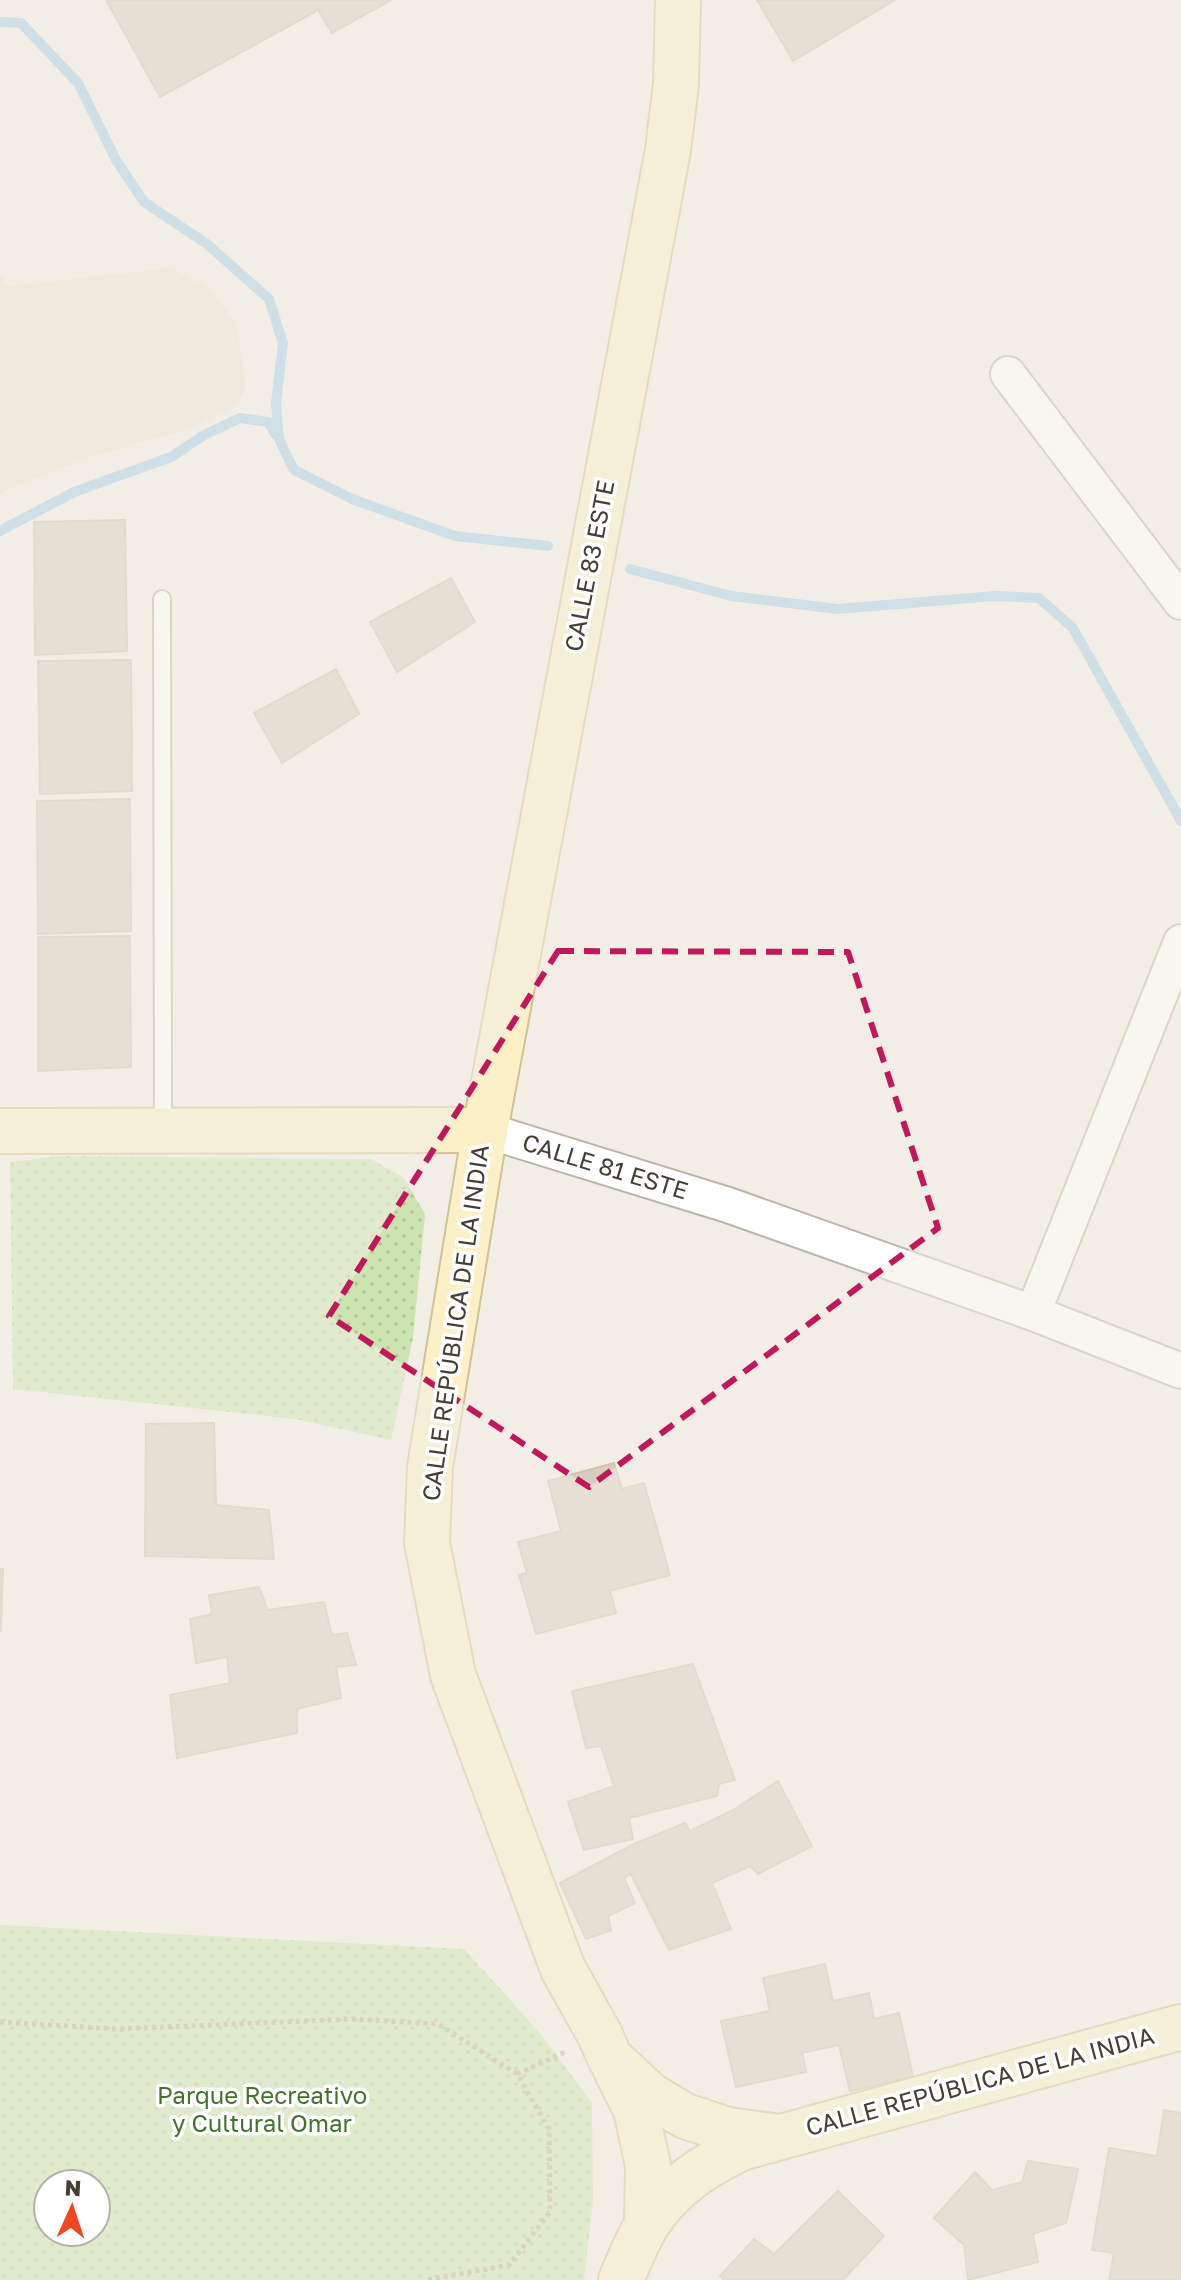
<svg xmlns="http://www.w3.org/2000/svg" width="1181" height="2280" font-family="'Golos Text',sans-serif">
	<defs>
		<pattern id="green-dots" width="8" height="8" patternUnits="userSpaceOnUse" patternTransform="scale(2)"><rect width="8" height="8" fill="#cbe4b0"/><path d="M2 2h.1M6 6h.1" fill="none" stroke="#b0c598" stroke-width="1.8" stroke-linecap="round"/></pattern>
	</defs>
	<rect width="100%" height="100%" fill="#f2eee6"/>
	<!-- education -->
	<polygon fill="#eae4d0" points="170,268 205,285 237,323 246,388 235,408 186,430 96,455 17,485 0,495 0,276 10,286"/>
	<!-- green -->
	<g fill="url(#green-dots)" fill-rule="evenodd">
		<polygon points="57,1156 371,1159 404,1178 425,1214 413,1338 391,1440 295,1419 13,1389 10,1162"/>
		<path d="M0,1925l464,24 76,84 52,70 1,98 -9,79h-584zM96,2184v48h-48v-48z"/>
	</g>
	<g fill="none" stroke-linecap="round" stroke-linejoin="round">
		<!-- stream -->
		<g stroke="#a5cceb" stroke-width="10">
			<polyline points="0,22 21,23 78,83 116,160 144,202 207,244 269,299 283,343 276,403 279,439 294,470 352,499 455,536 548,546"/>
			<polyline points="0,531 74,492 171,457 204,435 240,418 268,422 276,435"/>
			<polyline points="630,569 731,596 838,609 995,596 1039,598 1073,628 1181,821"/>
		</g>
	</g>
	<!-- building -->
	<g fill="#d6cdbf" stroke="#cdc3af" stroke-width="2">
		<polygon points="106,0 391,0 332,33 318,10 160,97"/>
		<polygon points="757,0 895,0 793,61"/>
		<polygon points="125,520 127,651 35,655 34,522"/>
		<polygon points="451,578 475,622 397,672 370,622"/>
		<polygon points="131,660 132,791 40,794 38,661"/>
		<polygon points="336,669 359,714 282,763 254,713"/>
		<polygon points="130,799 131,931 38,934 37,801"/>
		<polygon points="130,936 131,1067 38,1071 38,937"/>
		<polygon points="214,1423 216,1505 269,1510 274,1559 145,1556 146,1424"/>
		<polygon points="614,1463 622,1489 644,1483 670,1575 610,1591 616,1613 536,1634 519,1575 527,1573 518,1542 561,1531 548,1481"/>
		<polygon points="0,1569 3,1569 1,1631 0,1631"/>
		<polygon points="259,1587 268,1610 324,1602 332,1635 347,1633 356,1665 336,1667 341,1698 297,1709 297,1733 177,1758 170,1695 230,1683 227,1657 196,1663 190,1619 212,1614 209,1595"/>
		<polygon points="693,1664 735,1780 719,1784 717,1796 629,1818 633,1839 584,1850 568,1802 614,1786 601,1746 586,1748 572,1691"/>
		<polygon points="778,1781 812,1846 758,1874 750,1866 712,1883 731,1929 669,1950 631,1874 624,1878 635,1903 608,1916 611,1930 586,1939 560,1883 634,1844 685,1823 690,1831 733,1810"/>
		<polygon points="825,1964 833,2001 869,1993 874,2019 899,2013 913,2077 850,2091 839,2045 802,2053 806,2072 736,2087 721,2021 770,2011 763,1978"/>
		<polygon points="1164,2110 1181,2113 1181,2280 1109,2280 1114,2253 1092,2250 1109,2148 1157,2156"/>
		<polygon points="1028,2161 1078,2169 1066,2223 1033,2234 1038,2262 968,2280 964,2245 934,2218 975,2172 992,2190 1022,2182"/>
		<polygon points="838,2191 884,2236 843,2280 724,2280 720,2276 754,2239 774,2254"/>
	</g>
	<g fill="none" stroke-linecap="round" stroke-linejoin="round">
		<defs>
			<polyline id="lane" points="162,599 163,1129"/>
			<g id="street">
				<polyline points="1008,374 1181,602"/>
				<polyline points="485,1130 728,1205 1033,1313 1181,1371"/>
				<polyline points="1033,1313 1181,942"/>
			</g>
			<g id="secondary">
				<polyline points="678,0 676,84 668,150 485,1130 430,1467 427,1543 453,1675 563,1969 600,2035 610,2058 650,2095 685,2116 728,2130 780,2137"/>
				<polyline points="0,1131 485,1130"/>
				<polyline points="615,2068 636,2110 648,2165 647,2223"/>
				<path d="M621,2280c8,-19 16,-40 27,-57 23,-36 56,-57 93,-75l440,-121"/>
			</g>
		</defs>
		<!-- lane casing -->
		<use href="#lane" stroke="#bcb6a9" stroke-width="20"/>
		<!-- street casing -->
		<use href="#street" stroke="#bcb6a9" stroke-width="38"/>
		<!-- secondary casing -->
		<use href="#secondary" stroke="#cfc397" stroke-width="48"/>
		<!-- path -->
		<g stroke="#bdb39b" stroke-width="5" stroke-dasharray="4 4" stroke-linecap="butt">
			<polyline points="0,2022 117,2029 352,2019 438,2024 517,2074 549,2129 550,2212 509,2265 426,2280"/>
			<polyline points="517,2074 567,2051"/>
		</g>
		<!-- lane -->
		<use href="#lane" stroke="#fff" stroke-width="16"/>
		<!-- street -->
		<use href="#street" stroke="#fff" stroke-width="34"/>
		<!-- secondary -->
		<use href="#secondary" stroke="#fbf0c6" stroke-width="44"/>
	</g>
	<!-- marked area -->
	<path d="M0 0H1181V2280H0ZM558,951l290,1 90,276 -349,259 -260,-171z" fill="#f2eee6" fill-opacity=".55" fill-rule="evenodd"/>
	<path fill="none" stroke="#c2185b" stroke-width="6" stroke-dasharray="16 10" stroke-linejoin="round" d="M558,951l290,1 90,276 -349,259 -260,-171z"/>
	<g text-anchor="middle" stroke-width="7" stroke-linejoin="round" paint-order="stroke">
		<!-- street labels -->
		<g font-size="24" fill="#443f35" stroke="#fff">
			<text transform="translate(590 566) rotate(-79)" y="8">CALLE 83 ESTE</text>
			<text transform="translate(605 1167) rotate(17)" y="8">CALLE 81 ESTE</text>
			<text transform="translate(456 1323) rotate(-82)" y="8">CALLE REPÚBLICA DE LA INDIA</text>
			<text transform="translate(980 2082) rotate(-15)" y="8">CALLE REPÚBLICA DE LA INDIA</text>
		</g>
		<!-- park labels -->
		<g font-size="24" fill="#44722c" stroke="#fff">
			<text x="262" y="2104">Parque Recreativo<tspan x="262" dy="28">y Cultural Omar</tspan></text>
		</g>
	</g>
	<!-- north arrow -->
	<g transform="translate(72 2208) rotate(3)"><circle r="38" fill="#ffffff" stroke="#b4b2ae" stroke-width="2"/>
	<path d="M0-6L14 30L0 20L-14 30Z" fill="#ed4821"/>
	<text y="-12" font-size="22" font-weight="bold" text-anchor="middle" fill="#443f35">N</text>
	</g>
</svg>
